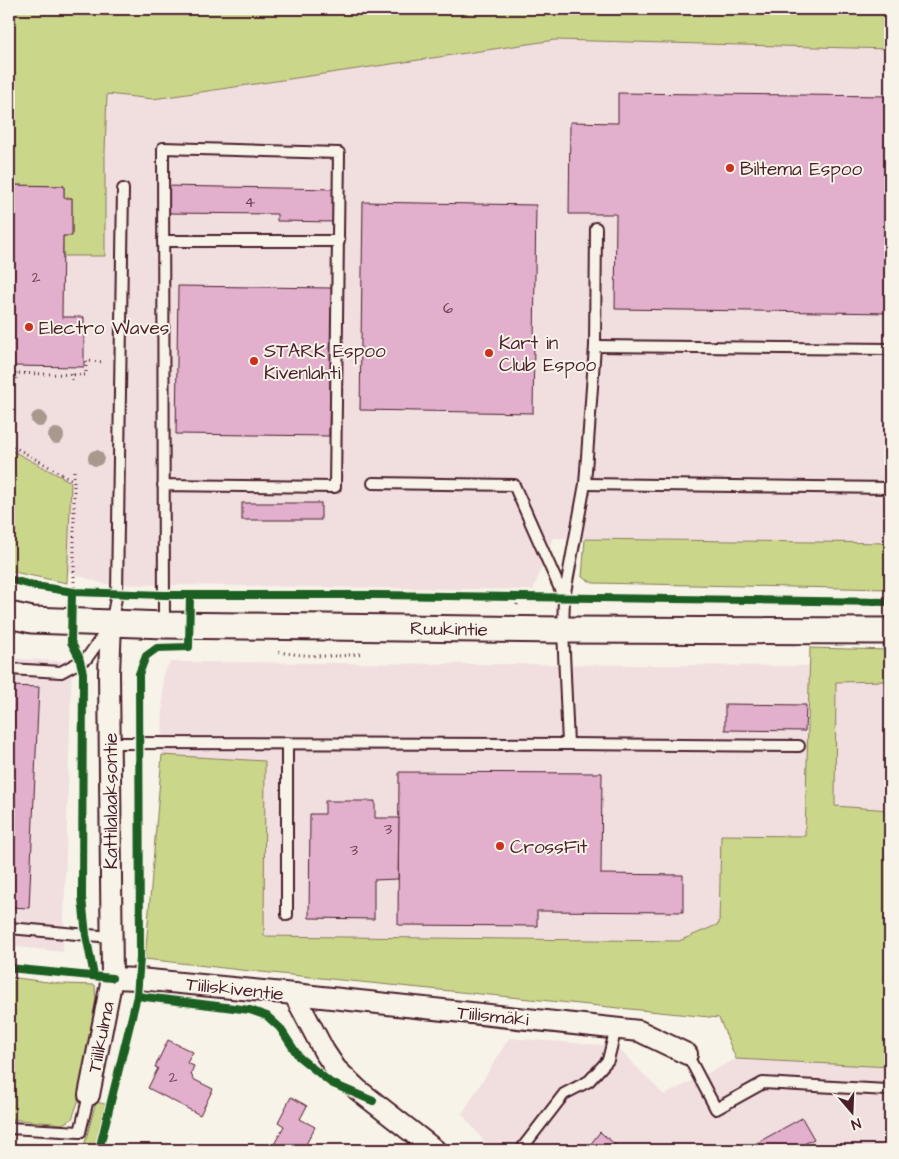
<svg xmlns="http://www.w3.org/2000/svg" width="899" height="1159" font-family="'Architects Daughter',sans-serif">
	<rect width="100%" height="100%" fill="#f7f3e8"/>
	<filter id="ink" filterUnits="userSpaceOnUse"><feTurbulence type="fractalNoise" baseFrequency=".02" numOctaves="2"/><feDisplacementMap in="SourceGraphic" scale="10" xChannelSelector="R" yChannelSelector="G"/><feConvolveMatrix kernelMatrix="1 2 1 2 8 2 1 2 1" color-interpolation-filters="sRGB"/></filter>
	<g filter="url(#ink)">
		<!-- built -->
		<g fill="#f1dfe0">
			<polygon points="555,40 890,49 890,543 553,538 533,590 104,584 9,553 9,84 153,99"/>
			<polygon points="9,658 72,662 63,952 9,946"/>
			<polygon points="170,662 809,666 836,682 890,681 890,854 679,941 263,936 264,762 162,755 163,674"/>
			<polygon points="509,1038 616,1046 664,1095 736,1059 890,1067 890,1150 491,1150 462,1114"/>
		</g>
		<!-- green -->
		<g fill="#cad68a" stroke="#8a7a5a">
			<polygon points="9,9 890,9 890,49 555,40 153,99 107,94 105,152 105,256 63,256 63,236 72,235 72,198 64,198 64,186 9,185"/>
			<polygon points="9,449 71,482 67,583 9,571"/>
			<polygon points="585,539 890,543 890,589 593,583 582,577"/>
			<polygon points="810,648 890,650 890,681 836,682 835,806 890,810 890,1067 736,1059 719,1018 241,970 145,959 162,755 265,761 264,936 679,941 719,924 721,835 805,836"/>
			<polygon points="9,977 63,984 95,985 97,1015 79,1099 72,1119 62,1124 9,1119"/>
			<polygon points="96,1102 105,1104 94,1150 83,1150"/>
		</g>
		<!-- building -->
		<g fill="#e2afcc" stroke="#4a1f2b">
			<polygon points="618,93 890,96 890,313 615,309 616,214 569,214 570,122 618,123"/>
			<polygon points="9,185 64,186 64,198 72,198 72,236 63,236 62,317 84,317 84,367 9,366"/>
			<polygon points="165,186 336,189 335,222 277,221 277,214 165,213"/>
			<polygon points="363,202 536,205 533,413 360,410"/>
			<polygon points="178,286 332,288 329,436 176,434"/>
			<rect x="242" y="503" width="79" height="17"/>
			<polygon points="9,686 39,687 29,908 9,907"/>
			<polygon points="725,704 806,705 805,731 725,730"/>
			<polygon points="399,772 602,773 601,874 683,875 683,912 537,911 537,926 398,925"/>
			<polygon points="325,801 375,801 375,818 399,818 398,879 374,880 374,919 309,918 310,814 325,814"/>
			<polygon points="168,1040 193,1052 187,1063 194,1066 191,1073 193,1079 213,1089 200,1115 148,1088 158,1068 155,1067"/>
			<polygon points="291,1097 307,1106 300,1119 315,1127 303,1150 271,1150 284,1126 278,1122"/>
			<polygon points="802,1118 814,1139 804,1144 808,1150 744,1150"/>
			<polygon points="600,1132 622,1150 586,1150"/>
			<polygon points="190,1144 201,1148 201,1150 188,1150"/>
		</g>
		<g fill="none" stroke-linecap="round" stroke-linejoin="round">
			<defs>
				<g id="service">
					<polyline points="163,241 339,241"/>
					<polyline points="595,346 890,349"/>
					<polyline points="373,483 514,485 564,598"/>
					<polyline points="585,484 890,488"/>
					<polyline points="163,485 335,487 339,153 163,148 164,625"/>
					<polyline points="9,669 61,672 87,658 111,624 117,593 123,189"/>
					<polyline points="110,743 568,744 799,746"/>
					<polyline points="287,743 287,915"/>
					<polyline points="568,744 563,630 564,598 585,484 595,346 596,228"/>
					<polyline points="9,928 111,937"/>
					<polyline points="687,1054 716,1109 763,1083 887,1090 890,1089"/>
					<polyline points="9,1128 80,1132 89,1095"/>
					<polyline points="523,1147 564,1094 589,1081 608,1060 616,1028"/>
				</g>
				<g id="minor">
					<polyline points="112,978 139,979 294,994 324,1051 336,1069 358,1090 435,1150"/>
					<polyline points="294,994 639,1031 687,1054"/>
					<polyline points="89,1095 112,978 109,673 111,624"/>
				</g>
				<polyline id="tertiary" points="9,615 32,620 164,625 563,630 890,631"/>
			</defs>
			<!-- service casing -->
			<use href="#service" stroke="#4a1f2b" stroke-width="14"/>
			<!-- minor casing -->
			<use href="#minor" stroke="#4a1f2b" stroke-width="24"/>
			<!-- tertiary casing -->
			<use href="#tertiary" stroke="#4a1f2b" stroke-width="29"/>
			<!-- path -->
			<g stroke="#4a1f2b" stroke-width="3" stroke-dasharray="1 4" stroke-linecap="butt">
				<polyline points="9,373 86,375 86,361 105,362"/>
				<polyline points="16,373 16,383"/>
				<polyline points="72,374 72,382"/>
				<polyline points="9,444 74,481"/>
				<polyline points="74,592 74,467"/>
				<polyline points="517,605 518,597"/>
				<path d="M279,652c23,4 61,6 83,1"/>
			</g>
			<!-- service -->
			<use href="#service" stroke="#f7f3e8" stroke-width="10"/>
			<!-- minor -->
			<use href="#minor" stroke="#f7f3e8" stroke-width="20"/>
			<!-- tertiary -->
			<use href="#tertiary" stroke="#f7f3e8" stroke-width="25"/>
			<defs>
				<g id="cycleway">
					<polyline points="9,579 35,586 74,592 164,595 377,595 890,602"/>
					<polyline points="72,592 71,642 79,657 83,673 82,898 86,935 94,976"/>
					<polyline points="9,968 112,978"/>
					<polyline points="137,996 250,1010 267,1016 280,1028 299,1057 331,1083 373,1101"/>
					<polyline points="99,1150 137,996 140,958 139,674 146,656 157,648 189,647 190,595"/>
				</g>
			</defs>
			<!-- cycleway casing -->
			<use href="#cycleway" stroke="#f7f3e8" stroke-width="11"/>
			<!-- cycleway -->
			<use href="#cycleway" stroke="#1b5e20" stroke-width="8"/>
		</g>
		<!-- trees -->
		<g fill="#a9988d">
			<circle cx="39" cy="419" r="8"/>
			<circle cx="56" cy="436" r="8"/>
			<circle cx="96" cy="458" r="8"/>
		</g>
	</g>
	<!-- markers -->
	<g fill="#c8321e" stroke="#f7f3e8" stroke-width="2">
		<circle cx="730" cy="168" r="5"/>
		<circle cx="29" cy="327" r="5"/>
		<circle cx="489" cy="353" r="5"/>
		<circle cx="254" cy="361" r="5"/>
		<circle cx="500" cy="846" r="5"/>
	</g>
	<g text-anchor="middle" stroke-width="4" stroke-linejoin="round" paint-order="stroke">
		<!-- number labels -->
		<g font-size="16" fill="#704353">
			<text x="250" y="207">4</text>
			<text x="36" y="282">2</text>
			<text x="448" y="313">6</text>
			<text x="388" y="834">3</text>
			<text x="354" y="855">3</text>
			<text x="173" y="1082">2</text>
		</g>
		<!-- poi labels -->
		<g font-size="19" fill="#4a1f2b" stroke="#f7f3e8" text-anchor="start">
			<text x="740" y="175">Biltema Espoo</text>
			<text x="39" y="334">Electro Waves</text>
			<text x="499" y="349">Kart in<tspan x="499" dy="22">Club Espoo</tspan></text>
			<text x="264" y="357">STARK Espoo<tspan x="264" dy="22">Kivenlahti</tspan></text>
			<text x="510" y="853">CrossFit</text>
		</g>
		<!-- street labels -->
		<g font-size="19" fill="#4a1f2b" stroke="#f7f3e8">
			<text transform="translate(449 628) rotate(1)" y="7">Ruukintie</text>
			<text transform="translate(110 801) rotate(-90)" y="7">Kattilalaaksontie</text>
			<text transform="translate(235 988) rotate(6)" y="7">Tiiliskiventie</text>
			<text transform="translate(493 1015) rotate(6)" y="7">Tiilismäki</text>
			<text transform="translate(100 1037) rotate(-79)" y="7">Tiilikulma</text>
		</g>
	</g>
	<!-- margin -->
	<rect width="899" height="1159" fill="none" stroke="#f7f3e8" stroke-width="30"/>
	<rect x="15" y="15" width="869" height="1129" fill="none" stroke="#4a1f2b" stroke-width="2" filter="url(#ink)"/>
	<!-- north arrow -->
	<g transform="translate(852 1112) rotate(161)" stroke="#f7f3e8" stroke-width="4" paint-order="stroke">
	<path d="M0-4L9 19L0 12L-9 19Z" fill="#4a1f2b"/>
	<text y="-8" font-size="14" font-weight="bold" text-anchor="middle" fill="#4a1f2b">N</text>
	</g>
</svg>
